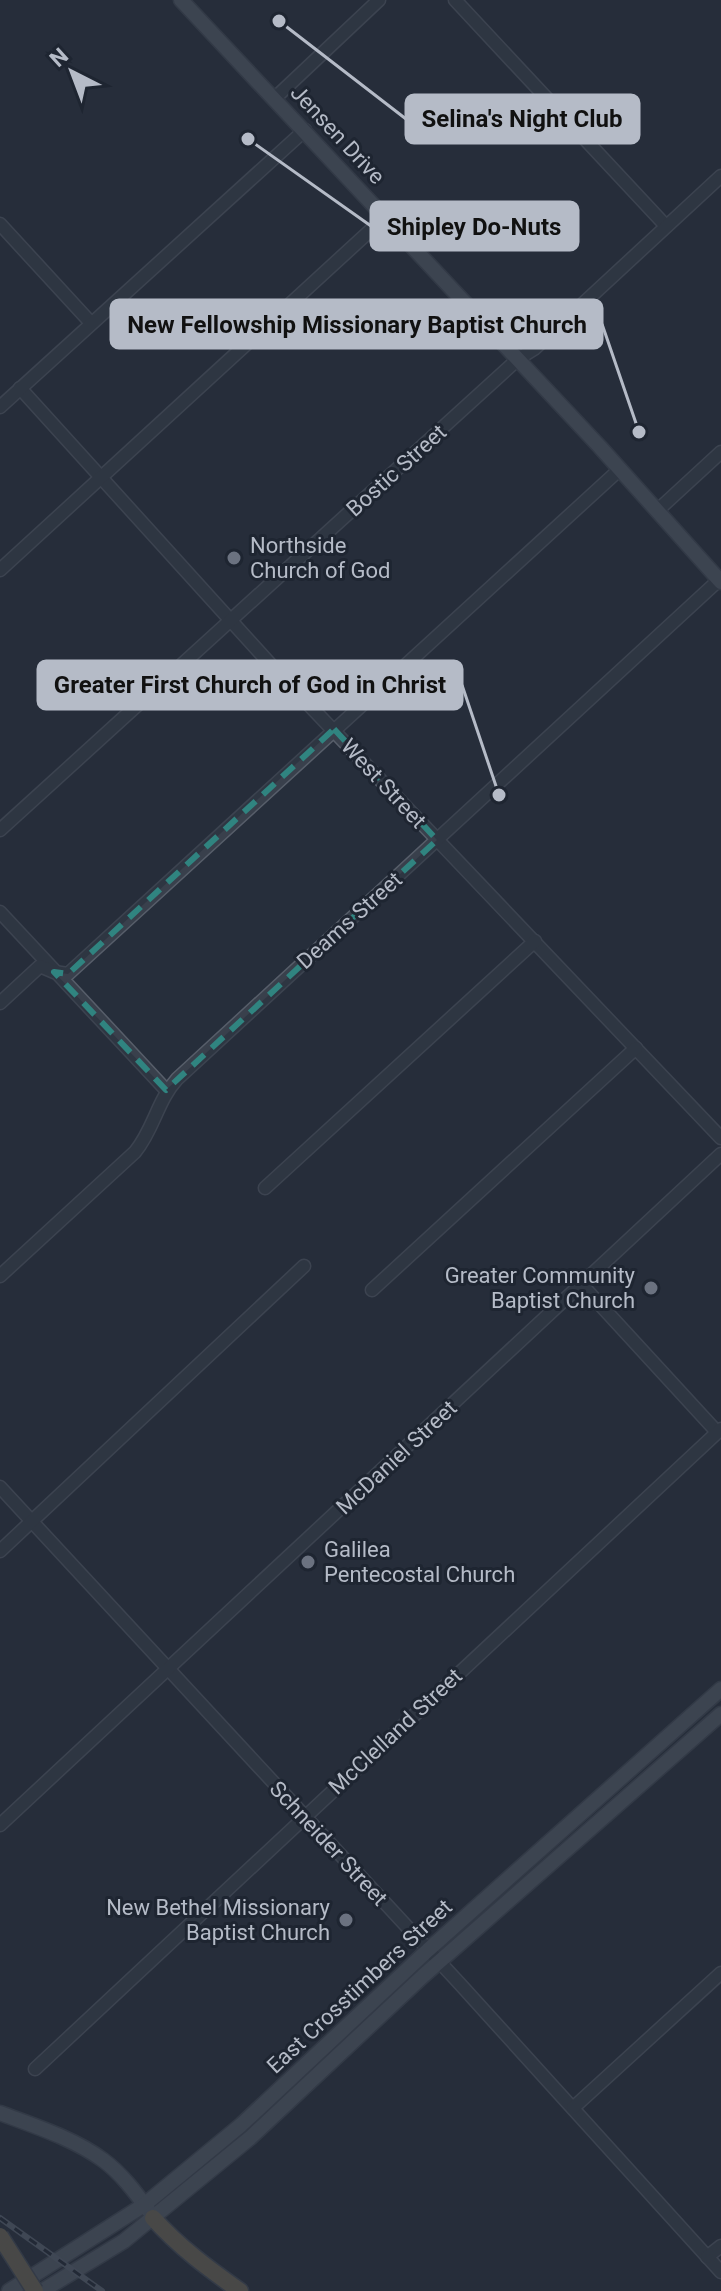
<svg xmlns="http://www.w3.org/2000/svg" width="721" height="2291" font-family="Roboto,sans-serif">
	<rect width="100%" height="100%" fill="#262e3b"/>
	<g fill="none" stroke-linecap="round" stroke-linejoin="round">
		<defs>
			<g id="minor">
				<polyline points="455,0 666,226"/>
				<polyline points="275,98 379,0"/>
				<polyline points="0,224 91,323"/>
				<polyline points="20,388 272,666 721,1138"/>
				<polyline points="0,407 305,130"/>
				<polyline points="658,510 721,452"/>
				<polyline points="0,570 385,217"/>
				<polyline points="0,830 518,359 534,349 721,176"/>
				<polyline points="0,912 166,1090"/>
				<polyline points="0,1003 40,966 54,972 68,974 619,470"/>
				<polyline points="265,1188 535,941"/>
				<path d="M0,1276l135,-124c19,-23 22,-51 42,-73l542,-499"/>
				<polyline points="582,1285 717,1432"/>
				<polyline points="372,1290 636,1048"/>
				<polyline points="0,1487 460,1984 721,2272"/>
				<polyline points="0,1551 304,1266"/>
				<polyline points="0,1825 721,1154"/>
				<polyline points="35,2069 721,1429"/>
				<polyline points="573,2108 721,1973"/>
				<polyline points="707,2257 721,2246"/>
			</g>
			<g id="major">
				<polyline points="181,0 600,447 721,582"/>
				<path d="M0,2113c34,13 73,25 103,47 18,13 33,33 46,51"/>
				<polyline points="9,2291 144,2205 241,2125 428,1950 721,1689"/>
				<polyline points="42,2291 124,2241 250,2138 423,1976 721,1714"/>
			</g>
			<path id="highway" d="M153,2218c26,29 56,51 87,73"/>
		</defs>
		<!-- minor casing -->
		<use href="#minor" stroke="#575e6a" stroke-width="15"/>
		<!-- major casing -->
		<use href="#major" stroke="#424955" stroke-width="17"/>
		<!-- highway casing -->
		<use href="#highway" stroke="#444b57" stroke-width="19"/>
		<!-- minor -->
		<use href="#minor" stroke="#39404c" stroke-width="12"/>
		<!-- major -->
		<use href="#major" stroke="#575f6c" stroke-width="14"/>
		<!-- highway -->
		<use href="#highway" stroke="#716957" stroke-width="16"/>
		<defs>
			<polyline id="rail" points="0,2218 102,2291"/>
		</defs>
		<!-- rail casing -->
		<use href="#rail" stroke="#5e6674" stroke-width="6"/>
		<!-- rail -->
		<use href="#rail" stroke="#1e2531" stroke-width="3" stroke-dasharray="9" stroke-linecap="butt"/>
		<defs>
			<polyline id="highway-bridge" points="0,2236 35,2291"/>
		</defs>
		<!-- highway-bridge casing -->
		<use href="#highway-bridge" stroke="#444b57" stroke-width="19" stroke-linecap="butt"/>
		<!-- highway-bridge -->
		<use href="#highway-bridge" stroke="#716957" stroke-width="16"/>
	</g>
	<!-- marked area -->
	<path d="M0 0H721V2291H0ZM334,729l103,111 -271,250 -112,-118 14,2z" fill="#262e3b" fill-opacity=".55" fill-rule="evenodd"/>
	<path fill="none" stroke="#308480" stroke-width="6" stroke-dasharray="16 10" stroke-linejoin="round" d="M334,729l103,111 -271,250 -112,-118 14,2z"/>
	<!-- markers -->
	<g fill="#6b7280" stroke="#1e2531" stroke-width="3">
		<circle cx="234" cy="558" r="8"/>
		<circle cx="651" cy="1288" r="8"/>
		<circle cx="308" cy="1562" r="8"/>
		<circle cx="346" cy="1920" r="8"/>
	</g>
	<g text-anchor="middle" stroke-width="6" stroke-linejoin="round" paint-order="stroke">
		<!-- street labels -->
		<g font-size="22" fill="#b5bbc7" stroke="#1e2531">
			<text transform="translate(338 134) rotate(47)" y="8">Jensen Drive</text>
			<text transform="translate(396 470) rotate(-42)" y="8">Bostic Street</text>
			<text transform="translate(384 783) rotate(47)" y="8">West Street</text>
			<text transform="translate(349 920) rotate(-42)" y="8">Deams Street</text>
			<text transform="translate(396 1457) rotate(-43)" y="8">McDaniel Street</text>
			<text transform="translate(395 1731) rotate(-43)" y="8">McClelland Street</text>
			<text transform="translate(329 1843) rotate(47)" y="8">Schneider Street</text>
			<text transform="translate(359 1986) rotate(-43)" y="8">East Crosstimbers Street</text>
		</g>
		<!-- poi labels -->
		<g font-size="22" fill="#b5bbc7" stroke="#1e2531" text-anchor="start">
			<text x="250" y="553">Northside<tspan x="250" dy="25">Church of God</tspan></text>
			<text x="635" y="1283" text-anchor="end">Greater Community<tspan x="635" dy="25">Baptist Church</tspan></text>
			<text x="324" y="1557">Galilea<tspan x="324" dy="25">Pentecostal Church</tspan></text>
			<text x="330" y="1915" text-anchor="end">New Bethel Missionary<tspan x="330" dy="25">Baptist Church</tspan></text>
		</g>
	</g>
	<!-- callouts -->
	<path fill="none" stroke="#b5bbc7" stroke-width="3" d="M279 21L406 119M248 139L371 226M639 432L602 324M499 795L462 685"/>
	<g fill="#b5bbc7" stroke="#1e2531" stroke-width="3">
		<circle cx="279" cy="21" r="8"/>
		<circle cx="248" cy="139" r="8"/>
		<circle cx="639" cy="432" r="8"/>
		<circle cx="499" cy="795" r="8"/>
	</g>
	<g fill="#b5bbc7" stroke="#b5bbc7" stroke-width="3">
		<rect x="406" y="95" width="233" height="48" rx="8"/>
		<rect x="371" y="202" width="207" height="48" rx="8"/>
		<rect x="111" y="300" width="491" height="48" rx="8"/>
		<rect x="38" y="661" width="424" height="48" rx="8"/>
	</g>
	<g font-size="24" text-anchor="middle" font-weight="bold" fill="#111">
		<text x="522" y="127">Selina's Night Club</text>
		<text x="474" y="235">Shipley Do-Nuts</text>
		<text x="357" y="333">New Fellowship Missionary Baptist Church</text>
		<text x="250" y="693">Greater First Church of God in Christ</text>
	</g>
	<!-- north arrow -->
	<g transform="translate(72 72) rotate(318)" stroke="#1e2531" stroke-width="6" paint-order="stroke">
	<path d="M0-6L14 30L0 20L-14 30Z" fill="#b5bbc7"/>
	<text y="-12" font-size="22" font-weight="bold" text-anchor="middle" fill="#b5bbc7">N</text>
	</g>
</svg>
